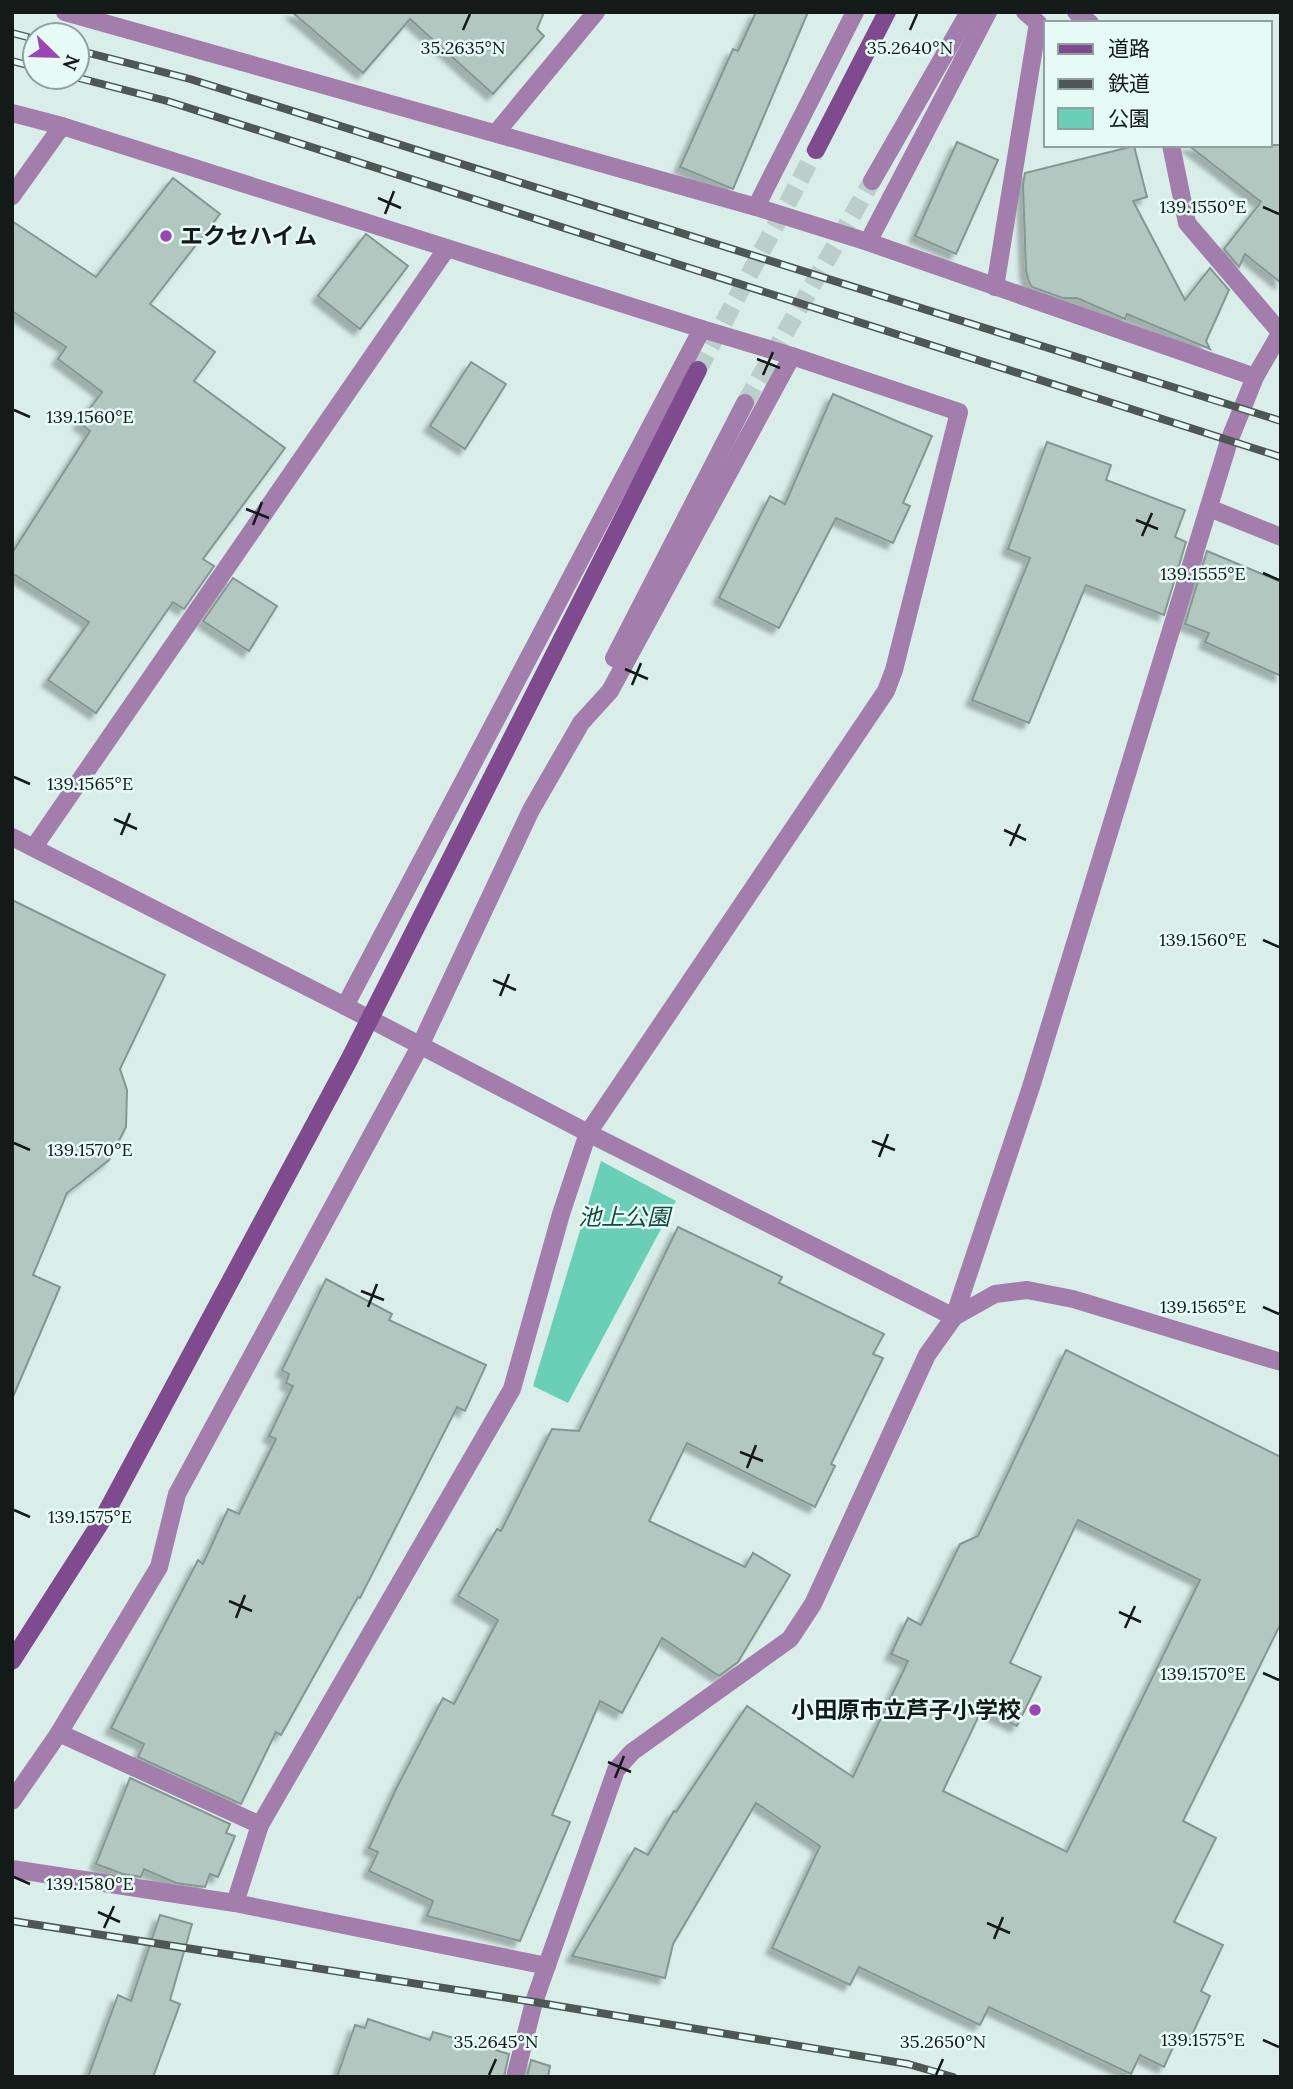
<svg xmlns="http://www.w3.org/2000/svg" width="1293" height="2089" font-family="Lora,'Noto Sans JP',serif">
	<defs>
		<filter id="shadow"><feDropShadow dx="-6" dy="6" stdDeviation="2" flood-color="#0004"/></filter>
	</defs>
	<rect width="100%" height="100%" fill="#d9eee8"/>
	<!-- green -->
	<polygon fill="#69cfb7" points="601,1161 676,1201 568,1403 533,1386"/>
	<!-- building -->
	<g fill="#b3c7c1" stroke="#849792" stroke-width="2" fill-rule="evenodd" filter="url(#shadow)">
		<polygon points="292,12 544,12 537,29 544,36 493,94 410,19 363,73"/>
		<polygon points="756,12 808,12 733,189 680,167 733,49 738,51"/>
		<polygon points="957,142 998,160 956,254 915,236"/>
		<polygon points="1188,145 1281,145 1281,283 1245,254 1239,267 1224,249 1261,202"/>
		<polygon points="1134,146 1147,197 1133,201 1185,300 1210,268 1229,290 1206,341 1210,349 1127,314 1125,319 1077,298 1063,298 1032,287 1029,282 1026,271 1023,185 1025,173"/>
		<polygon points="173,178 220,214 150,304 215,352 194,381 285,448 203,559 214,566 184,609 173,602 96,713 48,680 89,622 12,573 12,553 90,431 79,423 102,392 58,359 66,347 12,311 12,221 96,277"/>
		<polygon points="366,234 408,266 360,329 318,296"/>
		<polygon points="471,362 506,384 465,449 430,426"/>
		<polygon points="833,394 932,436 903,503 910,506 893,543 836,518 779,628 719,598 770,496 785,504"/>
		<polygon points="1047,442 1111,465 1106,480 1185,510 1175,537 1186,542 1164,615 1086,585 1029,723 972,700 1030,558 1008,549"/>
		<polygon points="1207,551 1281,582 1281,676 1205,642 1209,633 1185,624"/>
		<polygon points="233,578 277,606 249,651 203,621"/>
		<polygon points="12,900 165,975 120,1069 127,1090 126,1127 109,1160 67,1193 33,1275 60,1287 12,1399"/>
		<polygon points="678,1227 782,1277 779,1283 884,1334 873,1354 883,1358 831,1464 835,1466 815,1507 687,1443 649,1521 745,1567 753,1553 790,1575 738,1662 719,1676 662,1638 622,1713 600,1701 552,1815 570,1822 520,1941 427,1916 433,1901 369,1871 378,1852 369,1848 396,1789 443,1698 454,1704 498,1620 458,1596 497,1529 501,1531 552,1429 579,1431"/>
		<polygon points="326,1279 392,1314 389,1320 486,1365 465,1411 457,1407 360,1598 358,1597 281,1735 276,1732 241,1804 138,1757 144,1744 111,1728 198,1560 203,1564 228,1509 239,1514 276,1439 269,1436 293,1386 286,1383 289,1374 282,1370"/>
		<path d="M1066,1350l215,107v166l-98,198 33,17 -42,84 49,23 -22,46 9,5 -20,43 -11,-5 -15,33 -24,-12 -9,19 -142,-67 -9,18 -121,-58 -9,18 -78,-37 48,-102 -64,-43 -83,141 -8,34 -93,-22 63,-108 13,7 26,-44 2,1 71,-106 106,71 55,-116 -17,-7 17,-36 13,7 39,-81 18,-8zM1078,1520l122,60 -133,272 -124,-61 39,-82 35,17 24,-49 -31,-14z"/>
		<polygon points="130,1778 230,1824 226,1833 235,1836 218,1877 210,1874 205,1887 176,1883 144,1869 141,1877 123,1874 96,1864"/>
		<polygon points="160,1915 192,1924 170,2000 180,2004 153,2077 88,2077 118,1995 131,2001"/>
		<polygon points="368,2019 430,2040 433,2032 509,2054 504,2077 337,2077 355,2025 365,2028"/>
		<polygon points="531,2060 550,2066 548,2077 527,2077"/>
	</g>
	<g fill="none" stroke-linecap="round" stroke-linejoin="round">
		<!-- street-tunnel -->
		<polyline stroke="#bbcec9" stroke-width="18" stroke-dasharray="18 9" stroke-linecap="butt" points="745,403 872,181"/>
		<!-- secondary-tunnel -->
		<polyline stroke="#bbcec9" stroke-width="18" stroke-dasharray="18 9" stroke-linecap="butt" points="698,370 816,150"/>
		<!-- lane -->
		<g stroke="#a37ead" stroke-width="18">
			<polyline points="1076,12 1090,23"/>
			<polyline points="62,126 447,248"/>
			<polyline points="496,133 596,12"/>
			<polyline points="1171,145 1187,223 1280,332"/>
			<polyline points="995,287 1038,23 1025,12"/>
			<polyline points="59,1733 260,1825"/>
			<polyline points="235,1903 260,1825 512,1389 561,1214 588,1133 886,691 894,670 959,412 792,356"/>
		</g>
		<!-- street -->
		<g stroke="#a37ead" stroke-width="18">
			<polyline points="65,12 756,207 868,242 988,12"/>
			<polyline points="12,113 62,126 12,196"/>
			<polyline points="872,181 969,12"/>
			<polyline points="756,207 855,12"/>
			<polyline points="868,242 1255,377"/>
			<polyline points="1209,508 1281,537"/>
			<polyline points="614,658 745,403"/>
			<polyline points="12,837 345,1006 588,1133 954,1317 995,1294 1027,1290 1073,1299 1281,1362"/>
			<polyline points="34,847 447,248 702,329"/>
			<polyline points="12,1801 59,1733 159,1567 177,1494 420,1046 531,810 581,723 610,691 792,356 702,329 345,1006"/>
			<polyline points="12,1869 235,1903 547,1966"/>
			<polyline points="515,2077 534,2002 616,1770 632,1752 790,1639 813,1604 927,1355 954,1317 1031,1087 1229,441 1255,377 1281,332"/>
		</g>
		<!-- secondary -->
		<g stroke="#7f4a8e" stroke-width="18">
			<polyline points="816,150 887,12"/>
			<polyline points="12,1661 101,1522 349,1060 698,370"/>
		</g>
		<defs>
			<g id="rail">
				<polyline points="12,33 35,39"/>
				<polyline points="77,50 190,79 1281,421"/>
				<polyline points="12,61 35,67"/>
				<polyline points="75,77 167,101 1281,457"/>
				<polyline points="12,1921 534,2002 908,2064 953,2077"/>
			</g>
		</defs>
		<!-- rail casing -->
		<use href="#rail" stroke="#4d5854" stroke-width="8"/>
		<!-- rail -->
		<use href="#rail" stroke="#e6fbf5" stroke-width="5" stroke-dasharray="16" stroke-linecap="butt"/>
	</g>
	<!-- ticks -->
	<path fill="none" stroke="#131a18" stroke-width="2.5" d="M463,30l7,-16M910,30l7,-16M378,198l23,10M1263,207l16,7M385,214l9,-23M757,359l23,9M763,375l10,-23M14,410l16,7M246,509l23,9M1136,520l22,9M253,525l9,-23M1142,536l10,-23M1263,573l16,7M625,669l23,10M632,685l9,-22M14,777l16,7M114,819l23,10M1004,830l22,10M121,835l9,-22M1010,846l10,-22M1263,940l16,7M493,980l23,10M500,996l9,-22M872,1141l23,9M14,1143l16,7M879,1157l9,-23M361,1291l23,9M368,1307l9,-23M1263,1307l16,7M740,1452l23,9M747,1468l9,-23M14,1510l16,7M229,1601l23,10M1119,1612l22,10M236,1618l9,-23M1125,1628l10,-22M1263,1673l16,7M608,1762l23,10M615,1778l9,-22M14,1877l16,7M98,1912l22,10M987,1923l23,10M104,1928l10,-22M994,1939l9,-22M1263,2040l16,7M489,2075l7,-16M936,2075l7,-16"/>
	<!-- markers -->
	<g fill="#9c46b3" stroke="#e6fbf5" stroke-width="2.5">
		<circle cx="166" cy="236" r="7"/>
		<circle cx="1035" cy="1710" r="7"/>
	</g>
	<g text-anchor="middle" stroke-width="5" stroke-linejoin="round" paint-order="stroke">
		<!-- poi labels -->
		<g font-size="23" font-weight="bold" fill="#131a18" stroke="#e6fbf5" text-anchor="start">
			<text x="180" y="244">エクセハイム</text>
			<text x="1021" y="1718" text-anchor="end">小田原市立芦子小学校</text>
		</g>
		<!-- park labels -->
		<g font-size="23" font-style="italic" fill="#12483d" stroke="#e6fbf5">
			<text x="624" y="1225">池上公園</text>
		</g>
	</g>
	<g font-size="18" text-anchor="middle" fill="#131a18" stroke="#e6fbf5" stroke-width="5" stroke-linejoin="round" paint-order="stroke">
		<text x="463" y="54">35.2635°N</text>
		<text x="910" y="54">35.2640°N</text>
		<text x="1203" y="213">139.1550°E</text>
		<text x="90" y="423">139.1560°E</text>
		<text x="1203" y="580">139.1555°E</text>
		<text x="90" y="790">139.1565°E</text>
		<text x="1203" y="946">139.1560°E</text>
		<text x="90" y="1156">139.1570°E</text>
		<text x="1203" y="1313">139.1565°E</text>
		<text x="90" y="1523">139.1575°E</text>
		<text x="1203" y="1680">139.1570°E</text>
		<text x="90" y="1890">139.1580°E</text>
		<text x="1203" y="2046">139.1575°E</text>
		<text x="496" y="2048">35.2645°N</text>
		<text x="943" y="2048">35.2650°N</text>
	</g>
	<!-- border -->
	<rect width="1293" height="2089" fill="none" stroke="#131a18" stroke-width="28"/>
	<!-- legend -->
	<rect x="1044" y="21" width="228" height="126" fill="#e6fbf5" stroke="#92a19d" stroke-width="2"/>
	<rect x="1058" y="44" width="35" height="10" fill="#7f4a8e" stroke="#92a19d" stroke-width="2"/>
	<text x="1108" y="56" font-size="21" fill="#131a18">道路</text>
	<rect x="1058" y="79" width="35" height="10" fill="#4d5854" stroke="#92a19d" stroke-width="2"/>
	<text x="1108" y="91" font-size="21" fill="#131a18">鉄道</text>
	<rect x="1058" y="108" width="35" height="21" fill="#69cfb7" stroke="#92a19d" stroke-width="2"/>
	<text x="1108" y="126" font-size="21" fill="#131a18">公園</text>
	<!-- north arrow -->
	<g transform="translate(56 56) rotate(113)"><circle r="33" fill="#e6fbf5" stroke="#92a19d" stroke-width="2"/>
	<path d="M0-5L12 26L0 18L-12 26Z" fill="#9c46b3"/>
	<text y="-10" font-size="19" font-weight="bold" text-anchor="middle" fill="#131a18">N</text>
	</g>
</svg>
